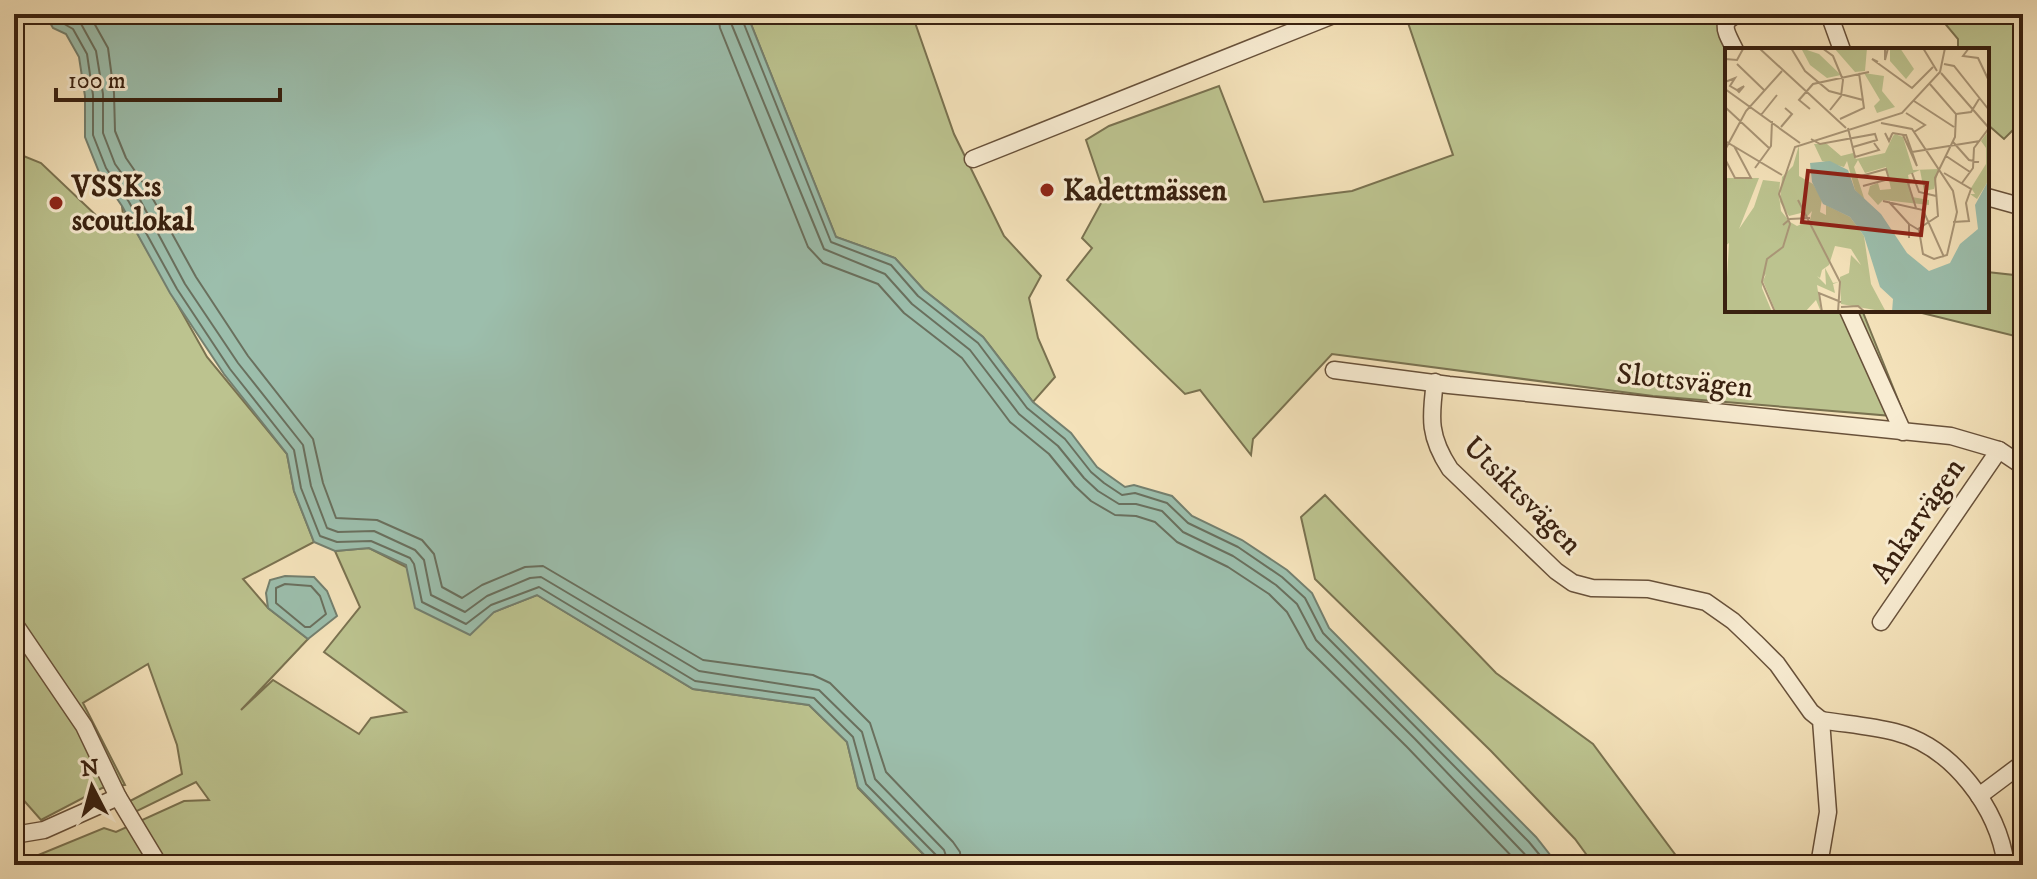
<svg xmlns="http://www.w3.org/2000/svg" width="2037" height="879" font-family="'IM FELL DW Pica',serif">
	<rect width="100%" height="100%" fill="#f4e2ba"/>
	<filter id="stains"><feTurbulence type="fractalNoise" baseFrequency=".0025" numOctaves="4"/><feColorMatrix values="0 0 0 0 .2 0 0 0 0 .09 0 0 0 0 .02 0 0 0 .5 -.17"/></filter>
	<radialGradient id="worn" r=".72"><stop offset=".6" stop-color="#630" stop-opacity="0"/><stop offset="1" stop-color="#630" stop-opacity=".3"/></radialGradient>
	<!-- green -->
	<g fill="#bcc38f" stroke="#7a7250" stroke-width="2">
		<polygon points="747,14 912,14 954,134 1004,236 1041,276 1029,298 1038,338 1055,377 1033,402 983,337 924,290 895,258 836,237"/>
		<polygon points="1405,14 1715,14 1729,50 1727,310 1862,310 1905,417 1653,396 1332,354 1253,439 1251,455 1200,390 1185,394 1067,280 1092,248 1082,238 1105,196 1086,140 1109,126 1219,86 1264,202 1352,191 1453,155"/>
		<polygon points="1937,14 2023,14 2023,120 2004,139 1987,124 1987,50 1958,50 1958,39"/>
		<polygon points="21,155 41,163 102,221 111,221 123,215 122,206 207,357 287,454 294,491 314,542 243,579 268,608 308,639 241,710 273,680 359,734 371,718 406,712 324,652 360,607 335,551 369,548 494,612 537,595 693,689 809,705 847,742 858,788 934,865 14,865 104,828 116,832 184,801 209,800 196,782 135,812 130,801 182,774 177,745 148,664 83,703 125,785 102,788 41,820 19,795 14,784 14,166"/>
		<polygon points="1987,272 2023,276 2023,338 1910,310 1987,310"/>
		<polygon points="1325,495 1496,673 1593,744 1683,865 1594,865 1575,839 1491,751 1315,579 1301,517"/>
	</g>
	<!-- water -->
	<g fill="#9cbeac" stroke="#747f6e" stroke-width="2">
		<polygon points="45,14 747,14 836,237 895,258 924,290 983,337 1033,402 1071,433 1097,467 1125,487 1134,485 1172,496 1192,516 1242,540 1287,570 1312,593 1329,628 1536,837 1558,865 934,865 858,787 847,742 809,705 693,689 537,595 494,612 470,635 415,608 406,565 369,548 335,551 314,542 294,491 287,454 224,374 170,293 122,206 99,172 85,137 85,96 79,57 66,34 53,28"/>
		<polygon points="285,576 314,577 327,591 337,616 308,639 268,608 266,593 270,580"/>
	</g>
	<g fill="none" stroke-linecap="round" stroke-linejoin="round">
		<!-- shore -->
		<g stroke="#6a705e" stroke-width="2">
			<polyline points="54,14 59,21 73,29 87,54 93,95 93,135 106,168 129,202 177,289 230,369 294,450 301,488 320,536 337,542 371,541 410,558 414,564 422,602 466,624 491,605 539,587 695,681 814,698 853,737 866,784 937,856 939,865"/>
			<polyline points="67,14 80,22 96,51 103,94 103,133 115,164 138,196 185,284 238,363 303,445 311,486 327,528 338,532 374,531 415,550 424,560 431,595 465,612 487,596 530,578 541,577 699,671 819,690 862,732 875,779 944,850 949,865"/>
			<polyline points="89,14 108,48 114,93 115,131 126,158 148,190 196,277 248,356 313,439 323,483 336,518 377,520 422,540 434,554 442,587 462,598 482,585 525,567 543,566 703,660 813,675 830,683 870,723 886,772 953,842 960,852 961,865"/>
			<polyline points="718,14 720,28 808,247 823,263 878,284 904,313 962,358 1010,422 1049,454 1075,486 1091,501 1115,515 1136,516 1155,522 1177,542 1228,567 1269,594 1287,612 1307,648 1407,747 1520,865"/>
			<polyline points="730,14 731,23 824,249 885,274 912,304 970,350 1019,414 1058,446 1084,478 1098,491 1119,504 1136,504 1162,511 1183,532 1233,556 1276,585 1297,604 1316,640 1415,739 1535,865"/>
			<polyline points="740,14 831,242 891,265 918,296 978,343 1027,408 1065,439 1091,472 1104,483 1122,495 1135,493 1167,503 1188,523 1238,547 1282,577 1305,598 1323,633 1529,842 1548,865"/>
			<polygon points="285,584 311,586 320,596 326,614 310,627 305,627 276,603 276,588"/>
		</g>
		<defs>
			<g id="minor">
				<polyline points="1829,14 1842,50"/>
				<path d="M1735,50c-8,-17 -18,-28 4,-36"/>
				<polyline points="973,159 1336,14"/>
				<polyline points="1987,197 2023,207"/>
				<polyline points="1848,310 1903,432"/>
				<polyline points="1334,370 1449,385 1951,436 1999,450 2023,466"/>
				<path d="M1435,382c-5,37 -6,55 15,87l106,102 17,12 19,5 56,1 58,13 27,19 22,21 22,22 34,48 10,8 7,92 -9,53"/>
				<polyline points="1881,622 1999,450"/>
				<polyline points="14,623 84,726 118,797 159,865"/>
				<path d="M1821,720c24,4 50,6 74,12 58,15 103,76 111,133"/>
				<polyline points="1979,796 2023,763"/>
				<polyline points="14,835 44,830 118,797"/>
			</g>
		</defs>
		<!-- minor casing -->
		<use href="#minor" stroke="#68513a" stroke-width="19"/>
		<!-- minor -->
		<use href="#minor" stroke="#f8ecd2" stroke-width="16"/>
	</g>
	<!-- markers -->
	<g fill="#8f2418" stroke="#f8ecd2" stroke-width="3">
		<circle cx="1047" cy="190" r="8"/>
		<circle cx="56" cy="203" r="8"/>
	</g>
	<g text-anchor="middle" stroke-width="6" stroke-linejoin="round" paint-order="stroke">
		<!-- poi labels -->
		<g font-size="30" font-weight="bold" fill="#392110" stroke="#f8ecd2" text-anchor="start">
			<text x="72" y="196">VSSK:s<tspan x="72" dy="34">scoutlokal</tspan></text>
			<text x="1063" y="200">Kadettmässen</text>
		</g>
		<!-- street labels -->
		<g font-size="30" fill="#392110" stroke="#f8ecd2">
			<text transform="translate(1685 380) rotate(6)" y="10">Slottsvägen</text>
			<text transform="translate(1523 495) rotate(45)" y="10">Utsiktsvägen</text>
			<text transform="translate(1917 520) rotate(-56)" y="10">Ankarvägen</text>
		</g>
	</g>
	<!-- overview -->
	<g transform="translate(1725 48)">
		<rect width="264" height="264" fill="#f4e2ba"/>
		<path d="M76,0l18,6 22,21 -14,3 -17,-13zM109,0h33l-2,23 -10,1zM165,0h10l14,21 -8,10 -16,-18zM139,25l20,3 -2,15 13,16 -18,6 -3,-7 6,-6zM264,82l-2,53 -10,16 -7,-5h5l-4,-6 15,-24v-16l-5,-7zM168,88l2,-2 8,3 10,33 26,-1 -5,20 -10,2 -4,-21 -12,5 4,22 17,3v5l-46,-5 -5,5 -10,-11 2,-8 8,-3 2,7 11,-1 -5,-22 -21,6 -7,-13 -4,7 11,34 -10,-11 -8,-29 -3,6 -22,-6 -8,-17h13l14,12 12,-3 3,6 29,-6zM74,97v31l14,8 9,15 -2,13 6,3v-10l24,12 14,19 7,48 15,28 -45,-8 -1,-27 9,-4 2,-18 10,10 -10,-16 -16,-3 -6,19 -7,5 -2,8 -3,-2 9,9 -1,-17 8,15 6,-1 -6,2 2,9 -18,-8 4,27 -5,-12 -11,12h-29l-13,-31 3,-7 -4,5v9l10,24h-47l4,-69 -4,3v-68h34l-20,51 15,-22 9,-27 17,2 -1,13 2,16 9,11 7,4 13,-6 2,-9 -7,8 -4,-6 -12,3 -9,-14 2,-25 11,-11z" fill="#bcc38f"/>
		<path d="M105,113l18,9 7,20 26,24 26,39 22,18 21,-8 10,-19 18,-15 -3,-24 12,-22 2,-19v148h-97l1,-13 -13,-12 -16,-51 -14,-19 -27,-13 -11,-22 -2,-19z" fill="#9cbeac"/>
		<path fill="none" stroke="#a99576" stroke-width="2" d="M34,0l87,80M66,0l14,23 24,20 34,9M97,0l11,8 10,24 -2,16 -11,14M160,0v12l3,-12M198,0l14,23M244,0l-6,8 15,2 11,23M0,11l12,1 6,-11h17M153,14l-6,-3 40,29 21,-21M12,16l27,26M219,16l10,2 35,44M216,25l48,55M0,34l10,-4 -5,8 7,4 7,-4 -5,6 -2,-2M0,41l75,54M189,53l40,26M0,59l44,41M85,61l-11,-9 14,-16 56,-12M181,65l19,12 -11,7M231,66l15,-2 8,-13M36,67l16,-20M115,71l24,-11 -5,-35M156,75l31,6 41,62 4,21 -10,43 -13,4 -11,-5 -4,-24 -10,-6M56,79l11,-13 -7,-6M123,80l7,29 24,-7 -5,-7M160,85l4,8 3,-7 1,-1 11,2h2l11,31 -14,-31M86,91l9,5 55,-10 2,6 -24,7M0,93l57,34M228,94l16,18 10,2M0,102l21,-39 36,-40M187,104l68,-11M221,108l24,16M0,111l10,19h16l-17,-32M30,120l16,-22 1,-25M187,125l7,19 17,4M219,125l27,16 -5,14 3,18 -16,1M136,128l25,-7 3,10 -26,7M189,133l-6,2 8,25M237,135l11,-15 1,-20 15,-20M73,152l42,82 -2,30M158,153l40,9 21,47M164,154l20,22v14M58,177l7,-6 20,-1M193,181l20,-13 -3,-38 20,-41 1,-23 -27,-31M116,259l17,-1 7,6M50,264l-13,-30 5,-23 16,-12 7,-23 -11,-30 16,-47 107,-34 38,-41 5,-24M97,264l-3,-19 22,9"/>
		<path fill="#8f2418" fill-opacity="0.15" stroke="#8f2418" stroke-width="4" d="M83,123l119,12 -6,52 -119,-13z"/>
		<rect width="264" height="264" fill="none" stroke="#392110" stroke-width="4"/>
	</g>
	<!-- margin -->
	<rect width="2037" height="879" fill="none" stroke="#f4e2ba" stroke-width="48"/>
	<rect x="16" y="16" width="2005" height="847" fill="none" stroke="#392110" stroke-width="4"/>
	<rect x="24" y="24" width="1989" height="831" fill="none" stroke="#392110" stroke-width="2"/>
	<!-- north arrow -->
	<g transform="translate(92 787) rotate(354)" stroke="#f8ecd2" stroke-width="6" paint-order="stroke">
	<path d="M0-6L14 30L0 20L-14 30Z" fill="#392110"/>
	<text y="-12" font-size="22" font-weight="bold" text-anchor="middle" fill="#392110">N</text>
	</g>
	<!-- scale -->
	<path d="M56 88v12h224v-12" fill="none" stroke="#392110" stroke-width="4"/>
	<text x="68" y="88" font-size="24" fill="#392110" stroke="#f8ecd2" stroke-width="6" paint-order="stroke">100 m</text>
	<rect width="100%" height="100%" filter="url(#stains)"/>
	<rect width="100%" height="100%" fill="url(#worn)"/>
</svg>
